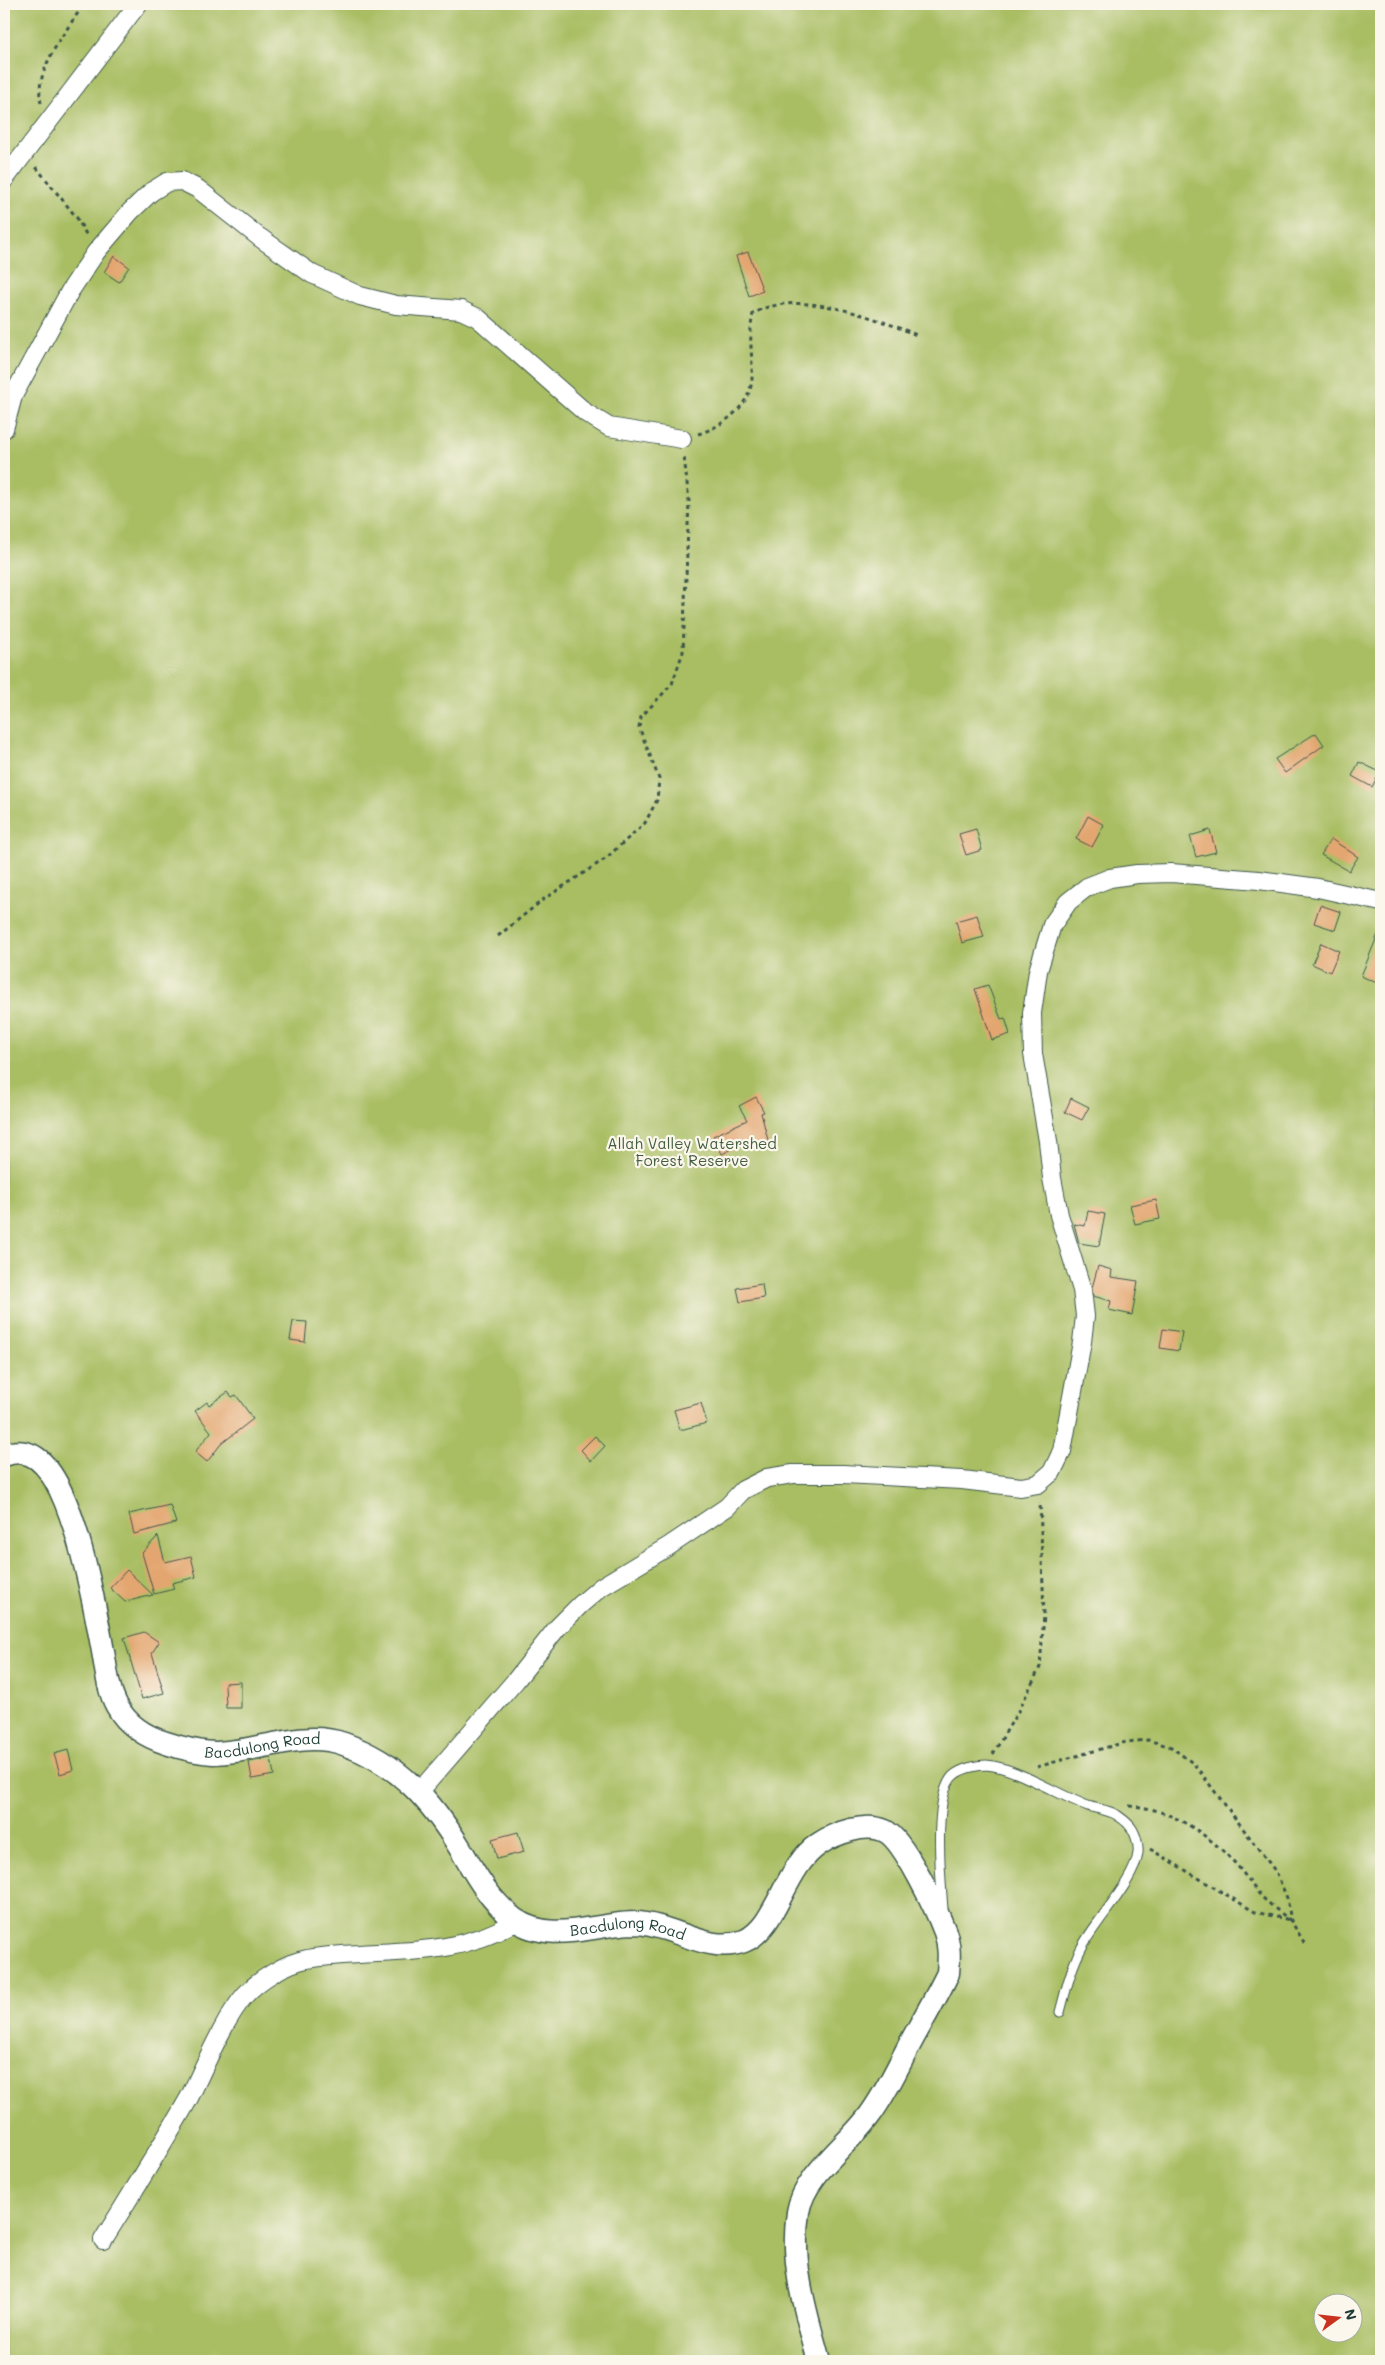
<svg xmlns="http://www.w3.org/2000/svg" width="1385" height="2365" font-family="Mali,sans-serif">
	<rect width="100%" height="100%" fill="#fbf7ec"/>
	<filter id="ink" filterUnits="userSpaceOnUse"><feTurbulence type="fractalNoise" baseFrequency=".02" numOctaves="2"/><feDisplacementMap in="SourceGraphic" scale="10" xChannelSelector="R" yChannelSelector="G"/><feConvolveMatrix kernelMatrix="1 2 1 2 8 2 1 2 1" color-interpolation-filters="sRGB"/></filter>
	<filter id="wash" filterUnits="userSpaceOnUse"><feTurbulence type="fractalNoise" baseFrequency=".0096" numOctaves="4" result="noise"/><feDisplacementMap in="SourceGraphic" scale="20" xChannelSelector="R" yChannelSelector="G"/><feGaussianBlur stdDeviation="1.12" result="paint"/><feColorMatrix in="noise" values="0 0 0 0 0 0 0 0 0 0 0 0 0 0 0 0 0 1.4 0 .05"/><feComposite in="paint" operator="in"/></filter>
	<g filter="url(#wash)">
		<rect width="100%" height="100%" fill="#efe4c7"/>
		<!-- green -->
		<path fill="#a9be63" stroke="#647e4c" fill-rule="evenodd" d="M4,4h1377v2357h-1377zM1322,2302h30v30h-30z"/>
		<g id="blocks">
			<!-- building -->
			<g fill="#e3a66f">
				<polygon points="748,252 763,291 749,296 736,256"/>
				<polygon points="114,256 129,267 119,282 104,272"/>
				<polygon points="1316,733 1324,745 1285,773 1275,759"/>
				<polygon points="1359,762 1380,772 1372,787 1352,776"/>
				<polygon points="1088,816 1104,825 1092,847 1076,839"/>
				<polygon points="976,829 982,850 966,855 959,834"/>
				<polygon points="1210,830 1216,852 1196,857 1190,836"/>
				<polygon points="1331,839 1358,857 1349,871 1321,855"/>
				<polygon points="1320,905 1341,912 1335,930 1314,923"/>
				<polygon points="977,915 984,937 962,943 956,921"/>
				<polygon points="1381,927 1381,972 1377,983 1361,976"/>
				<polygon points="1321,943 1339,951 1330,972 1312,964"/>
				<polygon points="988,985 1001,1019 1005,1018 1010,1034 992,1040 975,989"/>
				<polygon points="756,1097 764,1112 761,1113 769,1144 755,1147 753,1139 722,1154 713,1136 747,1120 739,1106"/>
				<polygon points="1071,1098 1089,1107 1082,1120 1065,1112"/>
				<polygon points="1156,1200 1160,1219 1135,1224 1130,1205"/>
				<polygon points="1088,1211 1105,1214 1099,1246 1079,1243 1074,1224 1085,1226"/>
				<polygon points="1098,1266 1112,1270 1111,1277 1138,1281 1132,1315 1109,1310 1111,1301 1093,1296 1092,1288"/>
				<polygon points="762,1284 764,1298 740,1302 737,1288"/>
				<polygon points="293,1321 307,1322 305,1342 290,1340"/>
				<polygon points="1163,1329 1182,1332 1179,1351 1160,1348"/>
				<polygon points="228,1392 232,1397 236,1395 253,1419 221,1444 207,1462 195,1452 211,1432 195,1411 207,1402 209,1405"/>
				<polygon points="701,1403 707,1423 680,1430 674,1410"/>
				<polygon points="595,1436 605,1446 591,1461 581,1450"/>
				<polygon points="170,1505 176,1523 134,1534 129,1514"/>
				<polygon points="158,1536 165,1562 191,1556 196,1577 172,1583 174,1589 154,1594 142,1553"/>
				<polygon points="127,1570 153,1595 125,1602 110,1588"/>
				<polygon points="144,1632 159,1642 152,1653 164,1693 142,1699 124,1638"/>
				<polygon points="241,1682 241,1708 226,1708 225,1683"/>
				<polygon points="68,1750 73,1770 60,1774 54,1754"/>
				<polygon points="271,1758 274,1775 252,1779 249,1762"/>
				<polygon points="518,1832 524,1852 497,1859 492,1839"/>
			</g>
		</g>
	</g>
	<g filter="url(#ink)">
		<use href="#blocks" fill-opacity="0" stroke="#3e564a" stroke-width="1"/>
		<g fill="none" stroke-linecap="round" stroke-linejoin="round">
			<defs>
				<path id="service" d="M943,1909c-2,-28 -11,-116 11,-134 7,-6 22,-10 32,-10 27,1 74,31 102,41 9,3 20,4 29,9 4,3 9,6 12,10 6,6 10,19 9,28 -3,28 -42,67 -56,94 -11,20 -16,43 -22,65"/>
				<g id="minor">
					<polyline points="4,180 138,4"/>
					<polyline points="4,429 13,396 70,291 96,252 130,212 151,192 167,182 182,181 198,189 259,237 312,274 360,296 396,305 461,310 478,318 586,413 609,427 682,439"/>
					<polyline points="420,1791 516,1680 557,1628 580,1605 601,1587 669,1546 727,1507 743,1490 767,1478 793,1474 843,1474 962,1480 1021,1487 1038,1484 1052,1472 1062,1451 1082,1342 1085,1316 1082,1290 1059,1215 1052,1178 1048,1141 1033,1054 1032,1013 1038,971 1052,925 1068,902 1087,887 1110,878 1137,874 1171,873 1259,880 1318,888 1381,902"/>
					<path d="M103,2240c29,-47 59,-94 86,-142 15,-30 35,-79 56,-103 15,-16 41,-32 62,-36 75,-12 141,3 210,-38"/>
				</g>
				<g id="tertiary">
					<path id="s1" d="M4,1455c8,-3 18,-4 27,0 41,18 63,148 71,191 4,20 5,42 15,60 10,19 30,31 49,37 15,5 31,9 47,10 44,0 88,-24 131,-9 54,19 87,56 116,104 15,26 30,53 54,71 36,26 82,4 122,4 36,1 73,32 108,18 34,-14 39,-73 75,-97 16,-11 47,-22 66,-13 19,9 52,80 60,101 5,14 4,27 3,41 -11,23 -24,45 -36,67 -14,26 -25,52 -43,76 -22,30 -65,59 -71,96 -8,51 8,101 21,149"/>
				</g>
			</defs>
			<!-- service casing -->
			<use href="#service" stroke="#3e564a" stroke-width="11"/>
			<!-- minor casing -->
			<use href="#minor" stroke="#3e564a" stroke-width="20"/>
			<!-- tertiary casing -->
			<use href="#tertiary" stroke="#3e564a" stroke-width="25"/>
			<!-- path -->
			<g stroke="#3e564a" stroke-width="3" stroke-dasharray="4 4" stroke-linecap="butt">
				<path d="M41,103c-8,-32 26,-73 43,-99"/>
				<polyline points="36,167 77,218 87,236"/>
				<path d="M698,434c24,-7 52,-27 54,-55 1,-22 -4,-44 1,-65 42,-27 124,4 166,22"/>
				<polyline points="498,936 544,899 605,859 645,823 657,800 659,779 639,727 641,717 672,684 683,652 689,501 684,456"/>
				<polyline points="993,1754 1021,1706 1040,1667 1044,1615 1040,1502"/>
				<polyline points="1037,1767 1126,1742 1148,1740 1171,1747 1194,1764 1276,1872 1287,1898 1291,1921 1305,1944"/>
				<path d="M1129,1806c39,1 77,27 103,54 11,11 19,25 29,36 9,9 20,17 30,25"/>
				<polyline points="1150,1849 1255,1912 1290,1920"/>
			</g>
			<!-- service -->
			<use href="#service" stroke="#fff" stroke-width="9"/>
			<!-- minor -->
			<use href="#minor" stroke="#fff" stroke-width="18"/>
			<!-- tertiary -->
			<use href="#tertiary" stroke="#fff" stroke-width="22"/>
		</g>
	</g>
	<g text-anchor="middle" stroke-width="4.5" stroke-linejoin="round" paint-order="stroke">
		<!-- park labels -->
		<g font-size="15" fill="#425d40" stroke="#fbf7ec">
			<text x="692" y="1149">Allah Valley Watershed<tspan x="692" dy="17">Forest Reserve</tspan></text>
		</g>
		<!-- street labels -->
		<g font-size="15" fill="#1f3d34" stroke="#fbf7ec">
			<text dy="5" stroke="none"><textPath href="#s1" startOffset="459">Bacdulong Road</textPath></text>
			<text dy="5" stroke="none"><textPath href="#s1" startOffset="908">Bacdulong Road</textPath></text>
		</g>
	</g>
	<!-- margin -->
	<rect width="1385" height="2365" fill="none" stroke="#fbf7ec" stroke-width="20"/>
	<!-- north arrow -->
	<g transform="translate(1338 2318) rotate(75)"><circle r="24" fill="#fbf7ec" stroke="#a3ada2"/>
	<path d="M0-4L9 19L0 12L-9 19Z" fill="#c8321e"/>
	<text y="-8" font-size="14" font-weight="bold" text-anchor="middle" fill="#1f3d34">N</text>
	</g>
</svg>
